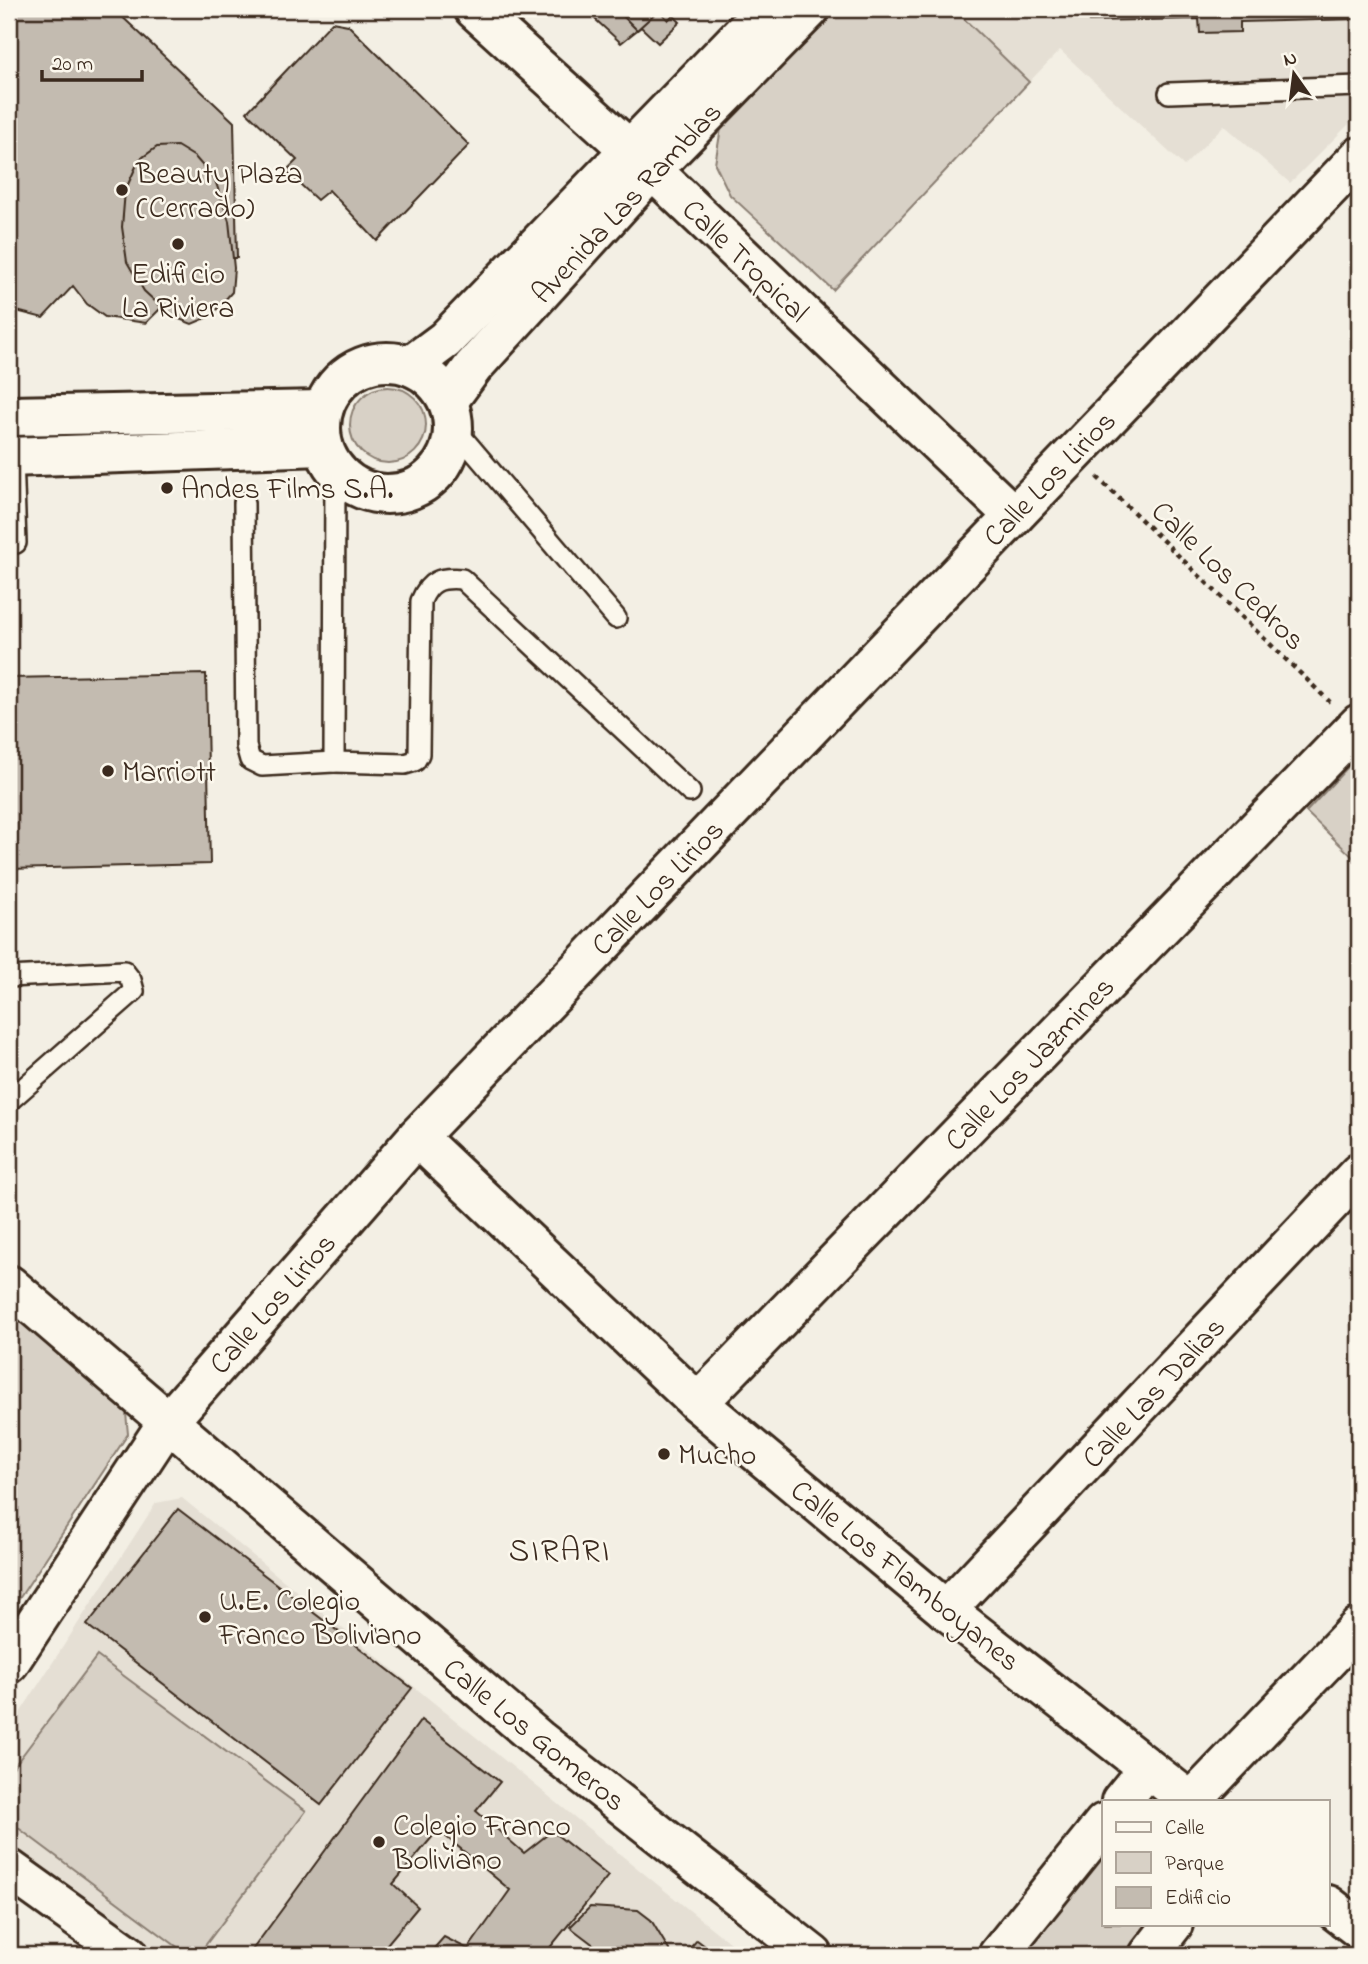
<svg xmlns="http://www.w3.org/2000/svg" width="1368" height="1964" font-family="'Indie Flower',sans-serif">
	<rect width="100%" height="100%" fill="#f3efe4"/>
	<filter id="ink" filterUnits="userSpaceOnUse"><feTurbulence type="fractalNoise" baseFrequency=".0143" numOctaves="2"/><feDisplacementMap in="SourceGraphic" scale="14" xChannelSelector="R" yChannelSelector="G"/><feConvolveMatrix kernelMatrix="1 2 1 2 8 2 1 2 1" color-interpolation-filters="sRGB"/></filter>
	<g filter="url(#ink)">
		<!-- built -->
		<g fill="#e5dfd4">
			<polygon points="954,9 1359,9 1359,114 1290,183 1224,125 1184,166 1060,50 1029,82"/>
			<polygon points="182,1498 658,1885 745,1955 162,1955 9,1845 9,1730 156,1503"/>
		</g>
		<!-- green -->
		<g fill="#d8d1c6" stroke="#8a7e72" stroke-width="2">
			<polygon points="835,9 954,9 1029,82 833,290 730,195 715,164 721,128"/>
			<circle cx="388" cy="425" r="38"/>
			<polygon points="1359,755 1359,863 1306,812"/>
			<polygon points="9,1309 126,1413 128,1434 9,1614"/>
			<polygon points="97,1656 306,1811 198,1955 188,1955 9,1821 9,1773"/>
			<polygon points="1104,1849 1104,1924 1150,1924 1126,1955 1018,1955"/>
		</g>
		<!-- building -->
		<g fill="#c3bbb0" stroke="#3b2a1e" stroke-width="2">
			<polygon points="114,9 234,122 237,258 222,258 223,299 174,295 146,323 105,317 87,304 73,286 43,318 13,310 9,305 9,10"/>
			<polygon points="584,9 667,9 680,22 658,43 641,27 621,43"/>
			<polygon points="616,9 679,9 668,20 659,10 637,30"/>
			<polygon points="1048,9 1359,9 1359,19 1240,22 1240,32 1200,33 1199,19 1089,21 1089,11"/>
			<polygon points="332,22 348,25 469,145 377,241 329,190 317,200 286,171 297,160 247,112"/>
			<polygon points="177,146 195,157 215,180 229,221 234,268 232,292 211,316 192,324 171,316 144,291 127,262 122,227 125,191 139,160 157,147"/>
			<polygon points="206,674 210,864 9,869 9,678"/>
			<polygon points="178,1509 412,1688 321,1805 87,1625"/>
			<polygon points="421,1720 500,1782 476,1811 524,1853 552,1831 608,1876 544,1955 428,1955 444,1937 468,1949 510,1890 438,1830 393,1884 418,1907 378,1955 250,1953"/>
			<polygon points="590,1907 638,1910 651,1920 672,1955 607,1955 570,1927"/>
			<polygon points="697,1940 717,1955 684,1955"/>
		</g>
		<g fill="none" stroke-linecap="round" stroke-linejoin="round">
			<defs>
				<g id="lane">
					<polyline points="1169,93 1359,86"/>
					<polyline points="454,428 616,618"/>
					<polyline points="13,457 16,543"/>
					<polyline points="244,503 246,746 250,760 262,766 334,762 335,470"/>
					<path d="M334,762l71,2 10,-3 4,-7 2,-153c8,-20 19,-24 41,-22l228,213"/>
					<polyline points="9,977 124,971 131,980 134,991 9,1101"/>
				</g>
				<g id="street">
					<polyline points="474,9 652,170 1014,516"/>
					<circle cx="387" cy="428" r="66"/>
					<polyline points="410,366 445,340 766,9"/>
					<polyline points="448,401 473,367 652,170 810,9"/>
					<polyline points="9,416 323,410"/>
					<polyline points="9,457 323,446"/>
					<polyline points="417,1137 698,1403 946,1610 1190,1801"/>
					<polyline points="9,1285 538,1739 813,1955"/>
					<polyline points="698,1403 1359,724"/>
					<polyline points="946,1610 1359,1173"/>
					<polyline points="9,1663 167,1423 417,1137 1359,157"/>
					<polyline points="1121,1801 1147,1769"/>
					<polyline points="1192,1801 1359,1627"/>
					<polyline points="9,1869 129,1955"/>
					<polyline points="1328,1905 1359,1929"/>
					<polyline points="998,1955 1104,1823"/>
					<polyline points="1149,1955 1173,1924"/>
				</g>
			</defs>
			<!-- lane casing -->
			<use href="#lane" stroke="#3b2a1e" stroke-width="24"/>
			<!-- street casing -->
			<use href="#street" stroke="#3b2a1e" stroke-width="44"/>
			<!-- path -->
			<polyline stroke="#3b2a1e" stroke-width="4.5" stroke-dasharray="5 5" stroke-linecap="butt" points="1097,477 1330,702"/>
			<!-- lane -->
			<use href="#lane" stroke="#fbf7ec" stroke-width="19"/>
			<!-- street -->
			<use href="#street" stroke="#fbf7ec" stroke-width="38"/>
		</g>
	</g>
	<!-- markers -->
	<g fill="#3b2a1e" stroke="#fbf7ec" stroke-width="2.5">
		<circle cx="122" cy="190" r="7"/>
		<circle cx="178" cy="244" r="7"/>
		<circle cx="167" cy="488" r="7"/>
		<circle cx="108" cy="771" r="7"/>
		<circle cx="664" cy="1454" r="7"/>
		<circle cx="205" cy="1617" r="7"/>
		<circle cx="379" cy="1842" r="7"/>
	</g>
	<g text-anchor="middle" stroke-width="5" stroke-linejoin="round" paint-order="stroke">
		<!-- poi labels -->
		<g font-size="30" fill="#3b2a1e" stroke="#fbf7ec" text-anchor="start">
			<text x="136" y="183">Beauty Plaza<tspan x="136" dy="34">(Cerrado)</tspan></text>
			<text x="178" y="283" text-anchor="middle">Edificio<tspan x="178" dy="34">La Riviera</tspan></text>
			<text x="181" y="498">Andes Films S.A.</text>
			<text x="122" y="781">Marriott</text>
			<text x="678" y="1464">Mucho</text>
			<text x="219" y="1610">U.E. Colegio<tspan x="219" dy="34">Franco Boliviano</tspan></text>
			<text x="393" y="1835">Colegio Franco<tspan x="393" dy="34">Boliviano</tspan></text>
		</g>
		<!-- street labels -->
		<g font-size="30" fill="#3b2a1e" stroke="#fbf7ec">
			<text transform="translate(626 202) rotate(-47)" y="10">Avenida Las Ramblas</text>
			<text transform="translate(746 260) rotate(44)" y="10">Calle Tropical</text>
			<text transform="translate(1049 478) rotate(-46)" y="10">Calle Los Lirios</text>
			<text transform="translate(1229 575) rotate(44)" y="10">Calle Los Cedros</text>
			<text transform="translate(657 887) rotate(-46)" y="10">Calle Los Lirios</text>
			<text transform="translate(1029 1063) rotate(-46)" y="10">Calle Los Jazmines</text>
			<text transform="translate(272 1303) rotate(-49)" y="10">Calle Los Lirios</text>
			<text transform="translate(1153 1392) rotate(-47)" y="10">Calle Las Dalias</text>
			<text transform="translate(906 1575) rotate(39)" y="10">Calle Los Flamboyanes</text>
			<text transform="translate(535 1734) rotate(39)" y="10">Calle Los Gomeros</text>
		</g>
		<!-- neighbourhood labels -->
		<g font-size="32" letter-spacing="2" fill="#3b2a1e" stroke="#fbf7ec">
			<text x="560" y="1560">SIRARI</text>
		</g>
	</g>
	<!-- margin -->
	<rect width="1368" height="1964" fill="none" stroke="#fbf7ec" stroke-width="35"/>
	<rect x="18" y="18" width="1333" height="1929" fill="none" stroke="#3b2a1e" stroke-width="2.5" filter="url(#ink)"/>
	<!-- legend -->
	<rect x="1102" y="1800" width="228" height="126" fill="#fbf7ec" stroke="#aea59a" stroke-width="2"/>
	<rect x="1116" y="1822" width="35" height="10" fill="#fbf7ec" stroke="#aea59a" stroke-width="2"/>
	<text x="1165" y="1834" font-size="21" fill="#3b2a1e">Calle</text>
	<rect x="1116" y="1852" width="35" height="21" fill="#d8d1c6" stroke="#aea59a" stroke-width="2"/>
	<text x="1165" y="1870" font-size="21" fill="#3b2a1e">Parque</text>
	<rect x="1116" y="1887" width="35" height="21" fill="#c3bbb0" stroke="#aea59a" stroke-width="2"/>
	<text x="1165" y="1904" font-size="21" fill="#3b2a1e">Edificio</text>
	<!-- north arrow -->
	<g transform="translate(1294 74) rotate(346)" stroke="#fbf7ec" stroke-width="5" paint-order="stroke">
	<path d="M0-5L12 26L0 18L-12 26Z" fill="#3b2a1e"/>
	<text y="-10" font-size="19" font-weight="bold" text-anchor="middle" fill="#3b2a1e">N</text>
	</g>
	<!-- scale -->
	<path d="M42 70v10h100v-10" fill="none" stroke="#3b2a1e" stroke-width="3.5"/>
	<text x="52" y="70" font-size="21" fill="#3b2a1e" stroke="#fbf7ec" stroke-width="5" paint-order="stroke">20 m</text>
</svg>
